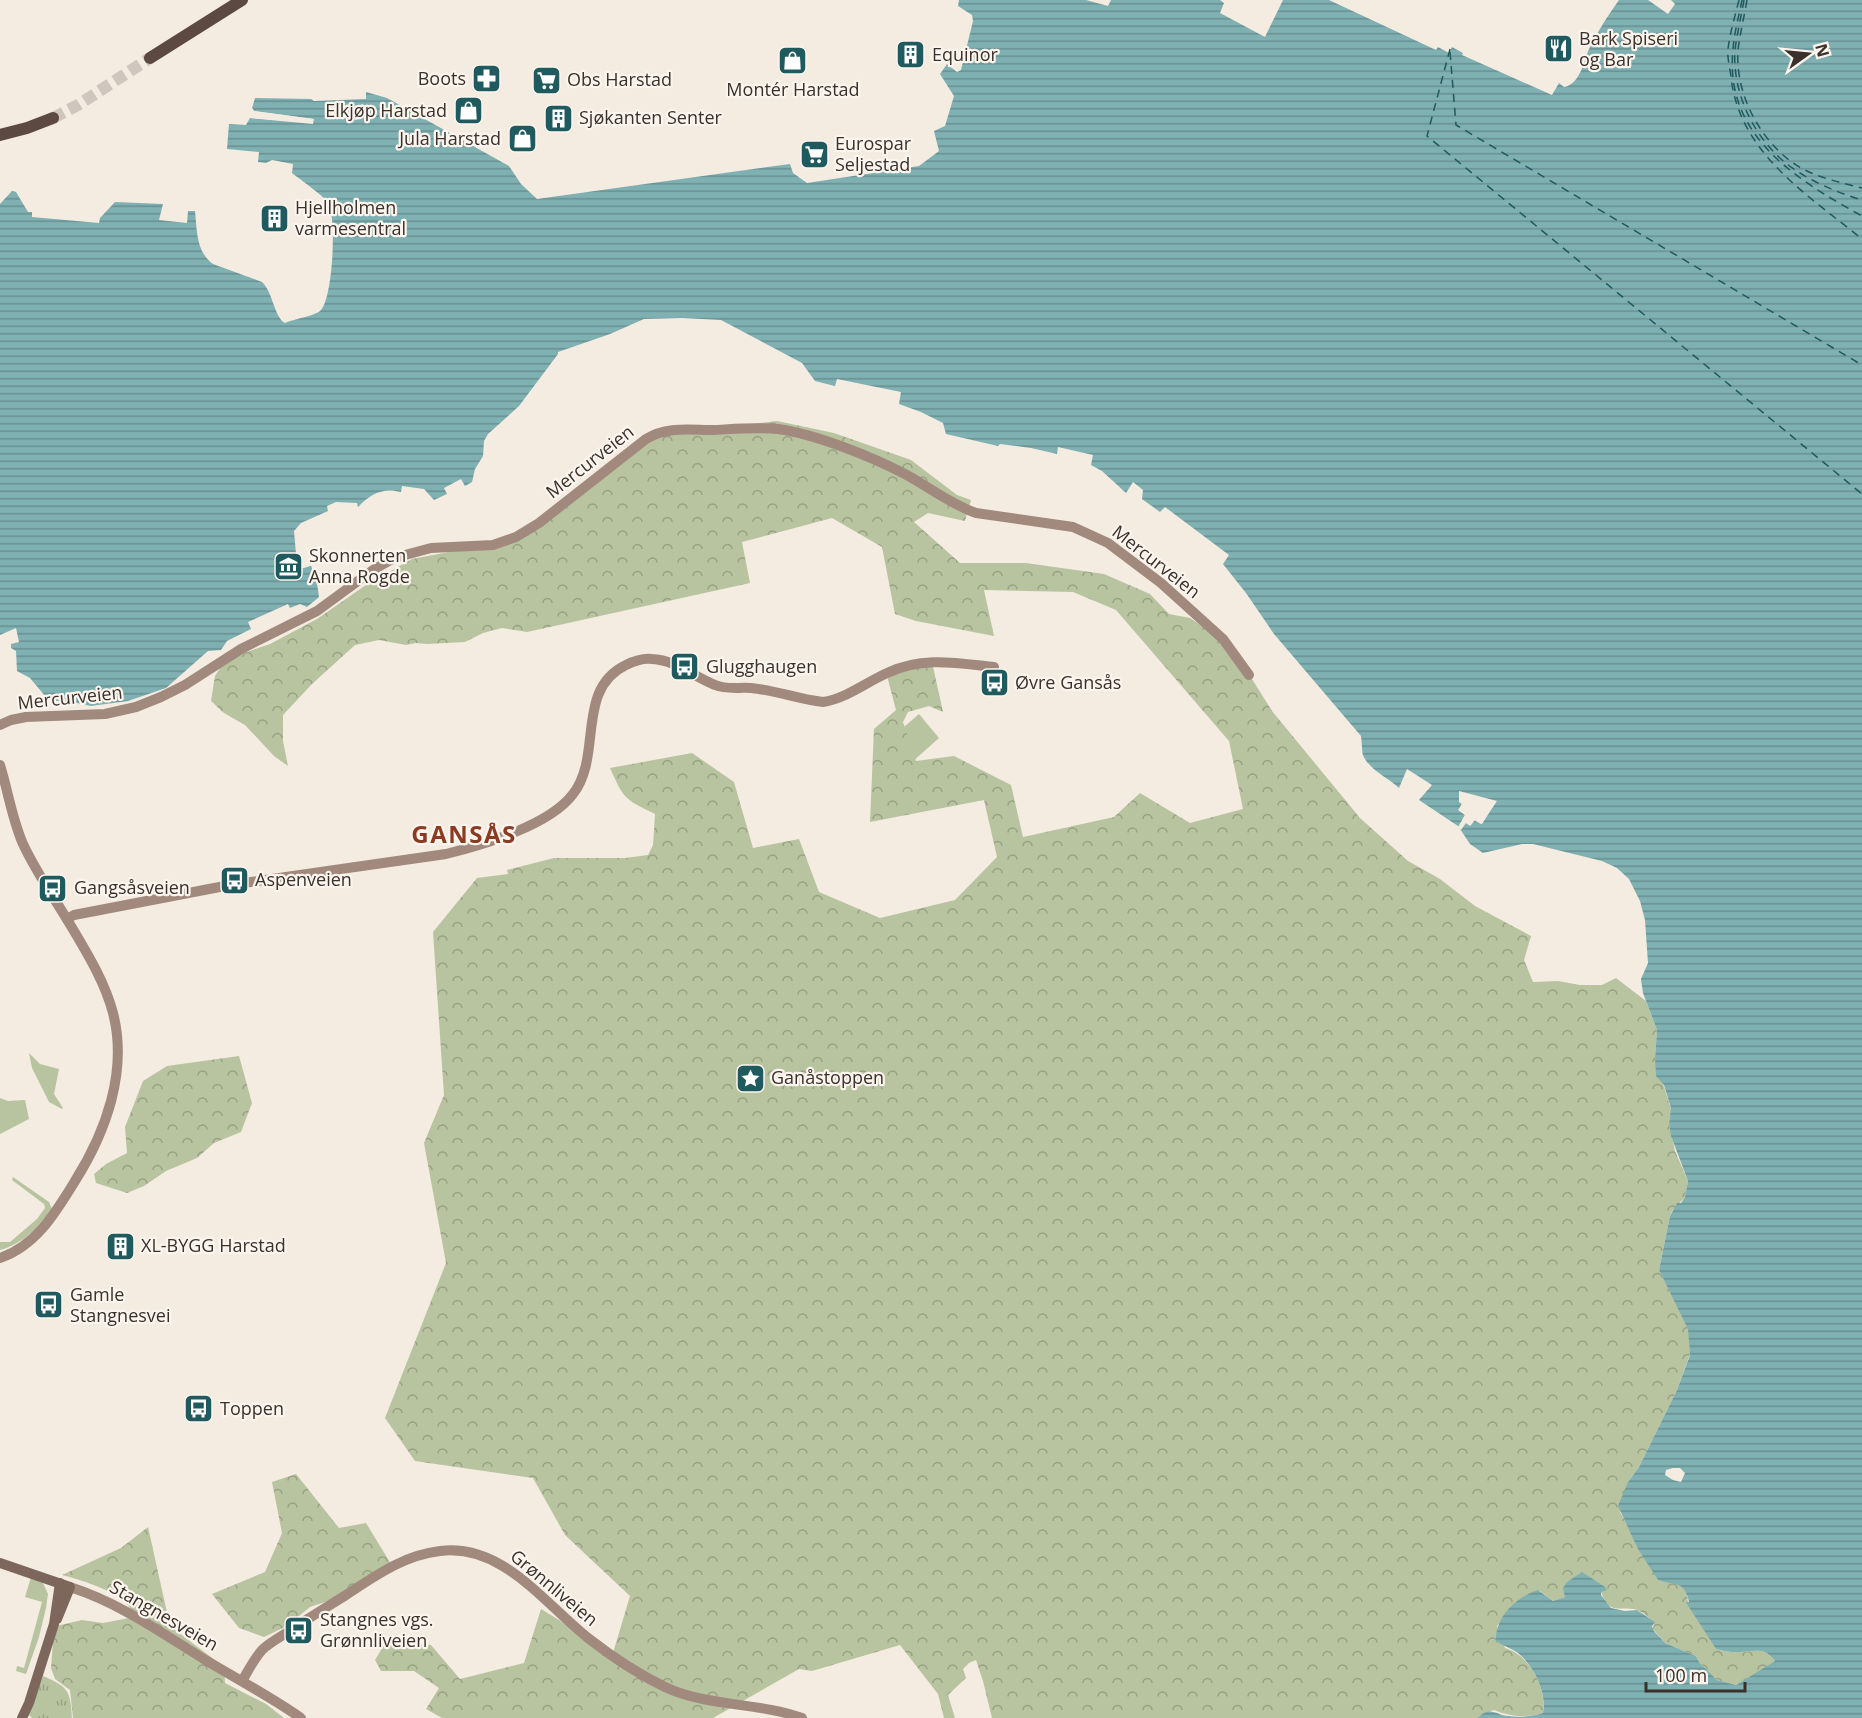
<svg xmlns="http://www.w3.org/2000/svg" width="1862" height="1718" font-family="'Open Sans',sans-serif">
	<defs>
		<pattern id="forest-crowns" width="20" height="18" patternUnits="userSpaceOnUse" patternTransform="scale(1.5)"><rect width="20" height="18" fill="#b8c4a0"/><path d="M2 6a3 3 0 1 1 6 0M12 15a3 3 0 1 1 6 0" fill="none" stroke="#97a083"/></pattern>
		<pattern id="park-tufts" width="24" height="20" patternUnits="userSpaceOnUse" patternTransform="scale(1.5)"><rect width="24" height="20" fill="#b8c4a0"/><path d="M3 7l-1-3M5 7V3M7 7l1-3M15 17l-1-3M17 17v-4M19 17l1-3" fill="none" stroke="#97a083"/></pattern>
		<pattern id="water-rules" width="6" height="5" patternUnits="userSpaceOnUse" patternTransform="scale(1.5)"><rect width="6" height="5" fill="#7fb0b2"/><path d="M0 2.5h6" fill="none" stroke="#699091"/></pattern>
	</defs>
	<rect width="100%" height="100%" fill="#f4ebe1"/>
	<!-- grass -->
	<g fill="#b8c4a0">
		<polygon points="919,714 939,738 911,763 890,739"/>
		<polygon points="29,1053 40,1064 59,1069 54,1094 63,1108 62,1109 49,1102 32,1068"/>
		<polygon points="0,1098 8,1101 25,1100 29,1119 0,1134"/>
		<path d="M13,1177l36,25 3,7c-14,18 -29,35 -52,41v-8h10l27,-23 8,-11 -1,-4 -32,-24z"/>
		<polygon points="31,1577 42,1581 48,1594 46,1608 39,1637 26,1674 16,1671 17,1666 24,1668 42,1602 25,1597"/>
	</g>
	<!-- forest -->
	<g fill="url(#forest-crowns)">
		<path d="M777,421l57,12 77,27 46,35 14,5 -6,21 -37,-8 -14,9 46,41h66l78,11 46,20 19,20 21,4 42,29 40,64 88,107 48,43 32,18 35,27 56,30 -7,24 9,22 25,-1 22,4h22l14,-7 30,23 11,29 -2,28 16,51 -2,14 6,28 13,30 -3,16 -13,14 -2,5 -11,54 30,59 1,25 -13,36 -38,77 -11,15 -8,30 38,68 19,4 7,4 3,5 1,10 28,46c7,2 17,4 24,3 15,-1 25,-5 35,9l-3,3 -36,21 -19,-5 -18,-18 -3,-6 -31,-13 -12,-14 1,-7c-5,-4 -14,-13 -21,-13 -18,-1 -24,3 -32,-17l-36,5 -12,4 -13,-10 -24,11 -19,24 8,22c25,7 42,40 38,65 -16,5 -33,4 -49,-3l-13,5 -4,3h-485l-9,-37 -7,-21 -7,3 -6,6 3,9 -18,17 7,23h-11l-6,-24 -38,-49 -88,26 -13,-2 -86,49h-271l-16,-9 13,-21 -25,-17h-33l-6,-11 12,-20 44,5 29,34 64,-16 17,-54 72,44 17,-57 -65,-61 -32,-57 -118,-17 -30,-43 61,-155 -22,-120 20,-48 -11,-163 44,-54 31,-4 -1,-4 47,-12h71l23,-3 5,-10 2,-31c-31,-15 -31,-15 -45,-46l82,-15 42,29 19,66 46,-9 20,53 61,26 75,-18 42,-43 -13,-57 -114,22 4,-93 22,-19 -10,-38 46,-10 11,50 -14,-6 -21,6 -5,10 13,39 38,-5 57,29 12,52 91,-20 26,-24 50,30 53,-14 -14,-68 -113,-131 -43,-18 -89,-2 10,46 -78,-15 -21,-7 -13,-67 -50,-29 -90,24 8,41 -223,49 -25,-4 -19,5 -18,9 -38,2 -11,-1 -10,2 -27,-5 -24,5 -43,39 -29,31v26l5,25 -14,-10 -29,-31 -21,-12 -13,-12 4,-25 5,-8 15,-12 35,-12 47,-25 49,-34 46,-26 37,-7 54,-5 149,-108 28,-7z"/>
		<polygon points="239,1056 252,1103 241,1132 214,1143 197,1158 166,1171 144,1186 127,1193 96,1183 94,1174 106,1164 127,1153 125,1127 143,1081 167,1066"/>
		<polygon points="296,1474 339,1528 366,1523 391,1564 334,1599 310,1607 287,1626 264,1637 239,1628 212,1594 265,1572 282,1533 272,1482"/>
		<path d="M148,1527l22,99 54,41 1,16 41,21 18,14h-211l-3,-28 -15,-11 -4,-11 3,-40 2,-2 26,-6 21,3 31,-6c-3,-23 -53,-37 -72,-42l59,-27z"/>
	</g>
	<!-- park -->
	<path fill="url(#park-tufts)" d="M43,1676c26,11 27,15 29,42h-40l-3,-3z"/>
	<!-- water -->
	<path fill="url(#water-rules)" fill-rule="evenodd" d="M959,0h127l22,6 3,-6h109l4,3 -4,10 45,24 18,-37h46l107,50 2,-3 11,6 3,-6 11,6 -1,2 90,40 7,-12 5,4c18,-3 20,-30 27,-42 8,-16 18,-31 28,-45h29l20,14 7,-10 -4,-4h191v1718h-385c14,-13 18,-3 32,-2 10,2 25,0 34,-3 4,-21 -9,-47 -25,-60 -7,-5 -15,-7 -22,-12 -1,-24 20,-44 42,-51l15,11 12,-4 -2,-9 4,-6 15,-10 23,15 2,3 -6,2v3l10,13 14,3 12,-1 18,12 -3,4 2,5 11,12 31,13 3,6 18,18 19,5 39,-24c-10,-14 -20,-10 -35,-9 -7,1 -17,-1 -24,-3l-29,-45 -1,-2h3c-4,-22 -15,-16 -31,-22l-20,-31 -20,-43 10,-24 11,-15 38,-77 13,-35 -2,-26 -29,-59 11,-54 7,-13h4l4,-6 3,-16 -17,-45 -2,-13 2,-15 -7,-23 -8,-9 -1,-18 2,-28 -14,-37 -2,-14 7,-16 -3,-43 -5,-19 -11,-22 -12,-11 -15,-7 -69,-17h-11l-39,9 -13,-9 -12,-18 -39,-26 13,-15 -25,-16 -8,19c-10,-10 -30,-18 -36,-33 -1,-2 -1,-13 -2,-19l-87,-102 -28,-41 -23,-29 6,-9 -64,-48 -5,5 -18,-13 1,-9 -10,-8 -7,11 -24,-22 -11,-6 2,-10 -35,-8 -1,7 -26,-6 -31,-4 -2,2 -52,-12 -3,-11 -22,-11 -22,-8 2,-12 -64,-13 -2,7 -20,-5 -13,-18 -81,-43 -39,-2 -38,1 -34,15 -52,18v2l-39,52 -31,28 -4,7 -1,15 -8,13 -3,13 -7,4 -4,-7 -17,9 3,6 -13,6 -10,-11 -22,-3 -1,6c-18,-5 -31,2 -43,15l-1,-4 -21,-1 -9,4 1,5 -27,12 -7,8 2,23 -8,4 5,13 18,-5 5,10 3,21 -12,10 -7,-3 -10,4 -2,-4 -40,18 3,7 -24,12 -6,9 -13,1 -42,37 -38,13 -37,5 -28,-6 -8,1 -10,-5 -15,-18 -13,-7 -1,-20 -5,-3v-4l8,-2 -3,-14 -16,7v-431l12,-13 4,1 12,20h4v5l67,6 1,-5 15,-16 48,2 -4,16 28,3 1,-12h7c2,19 1,41 18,53l49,18c11,10 12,35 23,41 9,-4 29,-7 35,-12 13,-10 17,-95 8,-109 -7,-8 -27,-22 -36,-29l1,-9 -21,-4 -6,3 -8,-1 1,-10 -32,-3 2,-25 17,1 4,-7 63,5 1,-4 -60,-8 -2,-3 3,-10 56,1 3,2 52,-2v-7l21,6 122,68 12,18 16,15 253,-35 3,9 14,10 112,-17 20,-15 -5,-20 11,-5 9,-30 -14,-22 7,-10 10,8 4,-2 12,-49 -1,-6 -14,-9zM1459,793l37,9 -14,22 -7,-4 -5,6 -8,-6 3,-5 -6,-5 3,-6 -3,-3zM1673,1468h7l5,5 -4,9 -8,-2 -8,-5 1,-5z"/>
	<!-- pier -->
	<g fill="#f4ebe1" fill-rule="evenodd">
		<polygon points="252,108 254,111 313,119 313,124 250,118 250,115 270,116 252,114"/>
		<path d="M1459,791l38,10 -16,23 -7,-4 -3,5 -5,-2 -5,7 -3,-3 7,-12 -7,-5 4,-6 -3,-2zM1462,796l30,7 -11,17 -6,-3 -5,5 -4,-3 2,-5 -5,-5 2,-5 -3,-4z"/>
	</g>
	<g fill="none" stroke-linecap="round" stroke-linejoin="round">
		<!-- ferry -->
		<g stroke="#1f5a5e" stroke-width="1.5" stroke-dasharray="8 6" stroke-linecap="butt">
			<path d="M1739,0c-4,16 -9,33 -11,49 -1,9 2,19 3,28 8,76 77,118 131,162"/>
			<path d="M1742,0c-3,16 -8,33 -9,50 -9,86 64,130 129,166"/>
			<path d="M1744,0c-3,17 -7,34 -9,50 -3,43 19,88 52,114 22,17 49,28 75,36"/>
			<path d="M1747,0c-3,17 -7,34 -9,50 -3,41 19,85 51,110 20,16 49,22 73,28"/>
			<polyline points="1450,49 1427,136 1862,494"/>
			<polyline points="1450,52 1456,125 1862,365"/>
		</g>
		<!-- highway-tunnel -->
		<polyline stroke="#cfc6bd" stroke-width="12" stroke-dasharray="12 6" stroke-linecap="butt" points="53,118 78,105 150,58"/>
		<!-- secondary -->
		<g stroke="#a18a7d" stroke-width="10">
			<path d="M0,725l11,-5 15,-3 79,-3 31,-7 25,-10 24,-12 56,-36 76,-38 56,-41 21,-12 37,-10 62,-3 23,-8 23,-14 107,-84c21,-13 44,-9 67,-9 21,-1 44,-3 65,-1 37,5 92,27 125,44 25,13 47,31 73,40l97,14 35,16 53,40 62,56 26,36"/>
			<path d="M0,765c8,26 12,54 23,79 13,28 32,55 48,82 16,27 34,56 42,87 15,58 -7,119 -38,168 -19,31 -39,65 -75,77"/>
			<path d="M67,919l7,-4 156,-30 216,-31c37,-9 104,-29 127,-60 30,-38 2,-105 53,-129 8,-4 17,-7 26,-6 24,1 42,18 63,26 12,5 24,2 36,3 24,2 47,11 72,14 24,-4 42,-19 64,-29 35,-17 70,-10 107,-6"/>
			<path d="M70,1587c50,16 92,46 137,74 32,19 64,36 94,57"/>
			<path d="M242,1681c6,-10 12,-22 20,-31 7,-7 18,-13 26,-18 19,-13 39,-25 58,-37 29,-19 58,-40 94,-44 62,-8 104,52 148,87 23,18 50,36 77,49 42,20 93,15 137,31"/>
		</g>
		<!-- primary -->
		<g stroke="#7d675c" stroke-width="10">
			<polyline points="0,1563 70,1587 57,1619"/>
			<polyline points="22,1718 29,1703 54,1624 60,1583"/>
		</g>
		<!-- highway -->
		<g stroke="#5c4a42" stroke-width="12">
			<polyline points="150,58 242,0"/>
			<polyline points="0,135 27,128 53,118"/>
		</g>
	</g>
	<!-- icons -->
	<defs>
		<symbol id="restaurant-square" viewBox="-11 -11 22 22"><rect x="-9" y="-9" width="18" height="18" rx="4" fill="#1f5a5e" stroke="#fbf5ee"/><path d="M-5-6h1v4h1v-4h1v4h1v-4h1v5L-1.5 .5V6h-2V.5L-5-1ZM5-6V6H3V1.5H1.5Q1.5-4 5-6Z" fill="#fff"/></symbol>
		<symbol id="building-square" viewBox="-11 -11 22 22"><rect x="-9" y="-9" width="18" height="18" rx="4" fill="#1f5a5e" stroke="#fbf5ee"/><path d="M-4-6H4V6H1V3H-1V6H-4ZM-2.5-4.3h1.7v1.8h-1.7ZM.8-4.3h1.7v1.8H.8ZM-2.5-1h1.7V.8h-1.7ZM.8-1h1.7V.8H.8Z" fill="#fff"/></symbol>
		<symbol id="shop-square" viewBox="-11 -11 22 22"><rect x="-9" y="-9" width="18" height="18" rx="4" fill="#1f5a5e" stroke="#fbf5ee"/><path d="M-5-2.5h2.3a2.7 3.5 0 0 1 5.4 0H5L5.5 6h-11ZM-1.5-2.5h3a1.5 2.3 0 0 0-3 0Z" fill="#fff"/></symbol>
		<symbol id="pharmacy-square" viewBox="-11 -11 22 22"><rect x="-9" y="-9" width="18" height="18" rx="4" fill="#1f5a5e" stroke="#fbf5ee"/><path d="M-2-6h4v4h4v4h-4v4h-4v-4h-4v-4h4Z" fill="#fff"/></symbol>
		<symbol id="supermarket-square" viewBox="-11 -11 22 22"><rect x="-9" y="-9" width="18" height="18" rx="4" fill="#1f5a5e" stroke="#fbf5ee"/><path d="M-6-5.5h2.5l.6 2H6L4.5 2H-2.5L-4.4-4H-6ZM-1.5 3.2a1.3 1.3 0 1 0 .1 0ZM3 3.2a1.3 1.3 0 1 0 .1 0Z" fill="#fff"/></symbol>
		<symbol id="museum-square" viewBox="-11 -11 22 22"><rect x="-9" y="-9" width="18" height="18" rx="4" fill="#1f5a5e" stroke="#fbf5ee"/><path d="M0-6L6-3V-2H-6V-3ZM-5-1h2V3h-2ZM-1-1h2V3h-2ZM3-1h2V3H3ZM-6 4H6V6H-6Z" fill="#fff"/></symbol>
		<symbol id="bus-square" viewBox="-11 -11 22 22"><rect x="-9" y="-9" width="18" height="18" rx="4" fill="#1f5a5e" stroke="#fbf5ee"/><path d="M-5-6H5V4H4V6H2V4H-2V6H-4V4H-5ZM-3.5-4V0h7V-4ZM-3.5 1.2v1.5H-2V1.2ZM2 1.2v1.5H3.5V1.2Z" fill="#fff"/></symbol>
		<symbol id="sight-square" viewBox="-11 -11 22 22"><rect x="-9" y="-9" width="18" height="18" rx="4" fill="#1f5a5e" stroke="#fbf5ee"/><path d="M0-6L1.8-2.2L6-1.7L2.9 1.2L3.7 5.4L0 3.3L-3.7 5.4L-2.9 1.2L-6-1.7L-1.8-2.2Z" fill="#fff"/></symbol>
	</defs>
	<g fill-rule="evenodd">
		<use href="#restaurant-square" x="1542" y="32" width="33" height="33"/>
		<use href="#building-square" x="894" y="38" width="33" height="33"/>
		<use href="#shop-square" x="776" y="44" width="33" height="33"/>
		<use href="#pharmacy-square" x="470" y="62" width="33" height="33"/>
		<use href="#supermarket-square" x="530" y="64" width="33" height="33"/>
		<use href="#shop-square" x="452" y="94" width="33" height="33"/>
		<use href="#building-square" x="542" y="102" width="33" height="33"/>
		<use href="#shop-square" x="506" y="122" width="33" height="33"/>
		<use href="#supermarket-square" x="798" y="138" width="33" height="33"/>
		<use href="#building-square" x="258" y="202" width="33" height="33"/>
		<use href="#museum-square" x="272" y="550" width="33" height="33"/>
		<use href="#bus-square" x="668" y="650" width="33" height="33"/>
		<use href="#bus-square" x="978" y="666" width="33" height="33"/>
		<use href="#bus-square" x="218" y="864" width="33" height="33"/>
		<use href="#bus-square" x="36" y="872" width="33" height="33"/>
		<use href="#sight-square" x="734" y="1062" width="33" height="33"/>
		<use href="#building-square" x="104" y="1230" width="33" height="33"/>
		<use href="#bus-square" x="32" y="1288" width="33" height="33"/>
		<use href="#bus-square" x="182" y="1392" width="33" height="33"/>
		<use href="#bus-square" x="282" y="1614" width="33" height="33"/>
	</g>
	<g text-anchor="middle" stroke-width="4.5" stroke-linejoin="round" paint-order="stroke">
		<!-- poi labels -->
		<g font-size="18" fill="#3b302b" stroke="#fbf5ee" text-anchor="start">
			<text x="1579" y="45">Bark Spiseri<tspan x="1579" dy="21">og Bar</tspan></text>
			<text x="932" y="61">Equinor</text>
			<text x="466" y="85" text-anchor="end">Boots</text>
			<text x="567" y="86">Obs Harstad</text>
			<text x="793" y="96" text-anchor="middle">Montér Harstad</text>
			<text x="447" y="117" text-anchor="end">Elkjøp Harstad</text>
			<text x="579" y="124">Sjøkanten Senter</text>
			<text x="501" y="145" text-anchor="end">Jula Harstad</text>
			<text x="835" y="150">Eurospar<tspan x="835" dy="21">Seljestad</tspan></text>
			<text x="295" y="214">Hjellholmen<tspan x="295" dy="21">varmesentral</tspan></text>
			<text x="309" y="562">Skonnerten<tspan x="309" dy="21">Anna Rogde</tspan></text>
			<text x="706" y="673">Glugghaugen</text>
			<text x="1015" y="689">Øvre Gansås</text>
			<text x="255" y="886">Aspenveien</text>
			<text x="74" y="894">Gangsåsveien</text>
			<text x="771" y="1084">Ganåstoppen</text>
			<text x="141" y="1252">XL-BYGG Harstad</text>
			<text x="70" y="1301">Gamle<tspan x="70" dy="21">Stangnesvei</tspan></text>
			<text x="220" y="1415">Toppen</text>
			<text x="320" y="1626">Stangnes vgs.<tspan x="320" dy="21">Grønnliveien</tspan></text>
		</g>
		<!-- street labels -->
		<g font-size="18" fill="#3b302b" stroke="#fbf5ee">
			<text transform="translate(590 462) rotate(-38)" y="6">Mercurveien</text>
			<text transform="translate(1156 562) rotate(38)" y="6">Mercurveien</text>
			<text transform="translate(70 698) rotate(-6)" y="6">Mercurveien</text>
			<text transform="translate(554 1588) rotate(40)" y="6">Grønnliveien</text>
			<text transform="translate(164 1616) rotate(30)" y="6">Stangnesveien</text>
		</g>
		<!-- district labels -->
		<g font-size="24" font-weight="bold" letter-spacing="1.5" fill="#8c3b22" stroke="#fbf5ee">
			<text x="464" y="843">GANSÅS</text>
		</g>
	</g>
	<!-- north arrow -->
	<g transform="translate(1808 54) rotate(75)" stroke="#fbf5ee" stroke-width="4.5" paint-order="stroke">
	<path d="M0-4.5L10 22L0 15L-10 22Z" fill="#3b302b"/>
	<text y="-9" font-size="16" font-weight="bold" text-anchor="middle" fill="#3b302b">N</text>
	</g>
	<!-- scale -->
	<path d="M1646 1682v9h99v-9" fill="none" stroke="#3b302b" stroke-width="3"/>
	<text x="1655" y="1682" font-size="18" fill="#3b302b" stroke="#fbf5ee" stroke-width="4.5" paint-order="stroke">100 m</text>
</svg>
